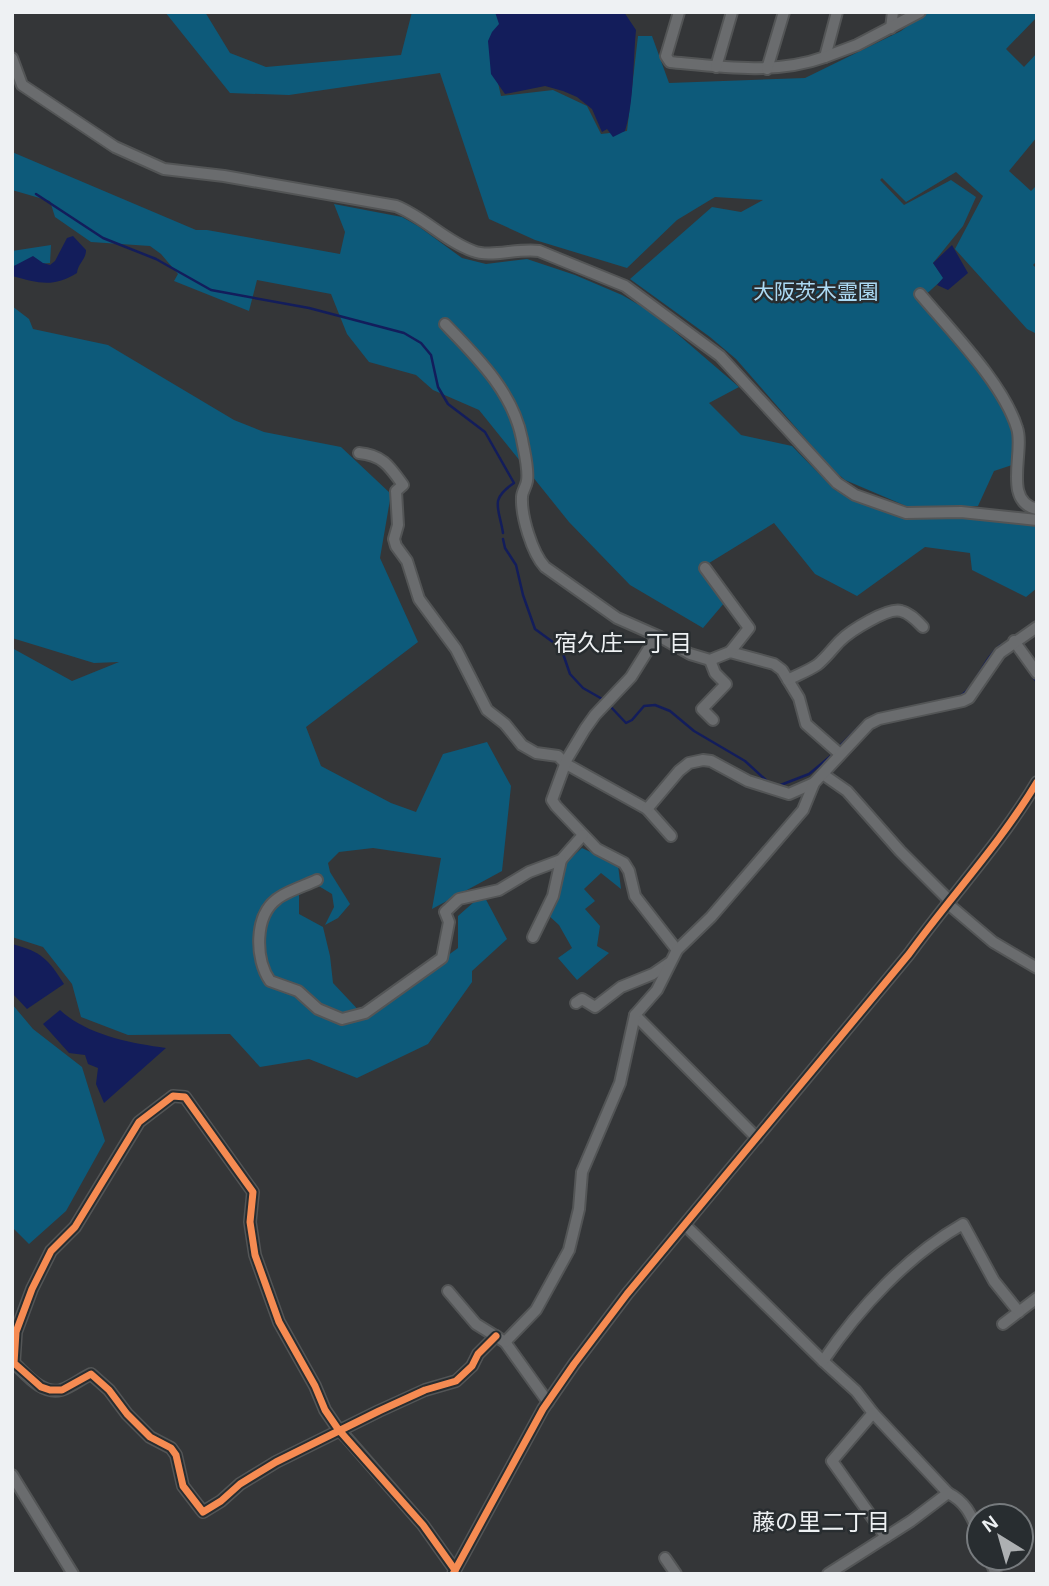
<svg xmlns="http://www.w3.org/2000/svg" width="1049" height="1586" font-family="Helvetica,'Noto Sans JP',sans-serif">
	<rect width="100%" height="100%" fill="#343638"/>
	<!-- green -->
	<g fill="#0d5a7a">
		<polygon points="165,12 205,12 230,53 266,67 401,55 412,12 503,12 506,29 489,43 501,96 553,90 587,106 601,134 627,131 638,36 652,36 669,83 805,78 901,31 926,12 1037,12 1037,17 1006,49 1024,67 1037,53 1037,137 1009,171 1031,191 1037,185 1037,261 1033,265 1037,269 1037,334 1027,329 955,249 983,196 956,172 906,202 882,178 880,180 904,205 951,180 976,197 963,226 933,263 944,278 921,299 995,394 1013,427 1012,465 994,471 978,506 906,506 845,480 832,469 736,359 710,337 630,279 712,207 741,212 763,200 715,197 677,220 627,268 535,240 489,219 440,73 289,95 230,93"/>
		<polygon points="12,152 196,230 207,230 340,254 345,232 334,204 402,217 418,226 462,258 486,264 527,259 575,275 622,295 653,313 739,387 709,403 741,435 792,446 835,490 906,518 984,517 1037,527 1037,588 1026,597 972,570 970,553 925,547 857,596 815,574 774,523 701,568 725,602 703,628 630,585 569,522 479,410 433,390 416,375 369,362 347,334 331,294 257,280 249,311 174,281 178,274 161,254 150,246 91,242 55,217 50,201 12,190"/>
		<polygon points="51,245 50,263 12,266 12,251"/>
		<polygon points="12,306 29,319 33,329 108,345 234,420 264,432 341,447 391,494 380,558 418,642 306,727 321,766 391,803 416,812 443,754 487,742 511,786 502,871 432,909 441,858 373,848 339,852 328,863 330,872 350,904 338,918 325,925 334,907 332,894 317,885 299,895 299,914 323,927 330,956 333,983 364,1016 458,948 458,916 483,894 507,939 472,971 472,982 428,1044 357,1078 309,1059 260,1067 230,1034 128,1035 81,1017 72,984 43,947 12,937 12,648 72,681 119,662 94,663 12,638"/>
		<polygon points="582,848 618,865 621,889 601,873 584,889 595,901 585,909 600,926 597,946 609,953 577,980 558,958 572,948 559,925 547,914 562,866"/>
		<polygon points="12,1004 33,1029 82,1067 105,1141 66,1211 29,1244 12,1227"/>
	</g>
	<!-- water -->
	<g fill="#131d5b">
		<path d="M495,12h129l12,18c-3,31 -2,73 -11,101l-12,6 -6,-8 -5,3 -10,-23 -15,-12 -14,-6 -18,-5 -40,8 -14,-20 -3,-33 4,-9 7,-8z"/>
		<path d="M73,236l13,14c0,10 -8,13 -9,23 -24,15 -39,10 -65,3v-9l21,-11 10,7 7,2 5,-4 12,-23z"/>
		<polygon points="952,245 968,273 948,290 937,285 943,278 933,263"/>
		<path d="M12,944c30,8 36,15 52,40l-37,25 -15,-16z"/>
		<path d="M60,1010c27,25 70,33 106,38l-62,55 -8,-19 2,-16 -10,-4 -3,-9 -16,-2 -26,-29z"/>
	</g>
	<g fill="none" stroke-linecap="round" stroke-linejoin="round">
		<!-- stream -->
		<g stroke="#131d5b" stroke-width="2.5">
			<path d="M36,194l67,44 53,21 55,31 98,18 95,25 17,10 10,12 7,32 10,17 37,28 29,51c-25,17 -15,24 -11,50"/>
			<polyline points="503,539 505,548 516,565 523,595 535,629 561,648 570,674 583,688 604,700"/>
			<polyline points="1031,674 1037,682"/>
			<path d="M959,697c19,-12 24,-39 42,-52"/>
			<polyline points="609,705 626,723 632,720 644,706 655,705 670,711 694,731 745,761 768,782"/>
			<polyline points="838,748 860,726"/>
			<polyline points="778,786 809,774 832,755"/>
		</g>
		<defs>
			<g id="minor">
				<path d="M679,12l-13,44 4,6c52,5 105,13 155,-5l12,-45"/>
				<polyline points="891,28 893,12"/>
				<polyline points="825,57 857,45 920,12"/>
				<path d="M12,58l10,27 93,62 49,22 60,7 172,30c28,11 49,35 77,45 17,7 44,-3 66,0l86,35 95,70 117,127 18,12 51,18 55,-1 76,8"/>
				<polyline points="716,67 732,12"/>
				<polyline points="767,69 784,12"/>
				<path d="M920,294c31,37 83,89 97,134 8,23 -15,74 20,81"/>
				<path d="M445,324c32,33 68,68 77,115 2,12 7,30 5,42 -1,6 -5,11 -5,16 -1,19 10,56 23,70l72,51 43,19 30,17 20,6 20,-8 44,12 8,6 17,28 7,26 34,30"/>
				<path d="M359,453c24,2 31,14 44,32l-7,6 2,34 -4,14 2,7 11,15 12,38 37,50 31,61 18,14 17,21 14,8 22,3 8,8 81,45 24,27"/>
				<polyline points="705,568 749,628 730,652"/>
				<polyline points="656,637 631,677 595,715 585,729 567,759 552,800 556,806 597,849 624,863 629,871 635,896 677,950"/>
				<polyline points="1014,641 1037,673"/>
				<polyline points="710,660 715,673 726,684 702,709 713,720"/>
				<path d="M788,680c9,-5 20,-9 29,-15 9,-7 15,-16 23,-24 10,-10 48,-34 61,-30 9,2 16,10 22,16"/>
				<polyline points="824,775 847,791 900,851 949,900"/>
				<polyline points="647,809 679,771 689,763 703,760 711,761 748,781 789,794 814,783"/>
				<path d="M317,880c-10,5 -32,12 -40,19 -23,17 -22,60 -7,82l28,10 20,18 24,10 23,-6 77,-55 7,-36 -4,-10 14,-13 40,-9 30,-18 32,-12 22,-25"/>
				<polyline points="947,903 993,942 1037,968"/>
				<polyline points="533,937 553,896 561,860"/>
				<polyline points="576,1003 582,999 595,1007 621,987 653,974 669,963"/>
				<polyline points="635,1015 757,1138"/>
				<polyline points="685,1225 823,1361 856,1391 873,1413 948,1493"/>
				<polyline points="448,1291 476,1324 505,1342 548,1402"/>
				<polyline points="1003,1324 1037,1298"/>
				<polyline points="505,1342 536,1310 569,1250 579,1209 582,1172 620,1083 635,1015 657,990 677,950 711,917 803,810 814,783 869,724 879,719 963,701 969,698 1000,653 1037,627"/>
				<path d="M823,1361c36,-53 84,-105 140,-137l31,57 25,31"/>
				<polyline points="873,1413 832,1461 886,1537"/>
				<path d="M338,1429l-13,-19 -10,-24 -36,-64 -24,-67 -5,-33 3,-30 -68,-95 -12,-1 -34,26 -64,105 -24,24 -19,38 -16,43 -2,31c12,11 28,32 47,27 10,-3 21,-12 30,-16l18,16 18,24 23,23 21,11 5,7 7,31 20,26 18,-11 19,-17 36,-22 103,-51 46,-21 31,-9 16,-15 6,-12 18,-18"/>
				<polyline points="346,1437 423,1525 455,1570"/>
				<polyline points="12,1475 73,1574"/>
				<polyline points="665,1558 676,1574"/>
				<polyline points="989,1558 996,1574"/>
				<path d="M453,1574l90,-165 31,-45 53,-70 282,-340c42,-58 91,-110 128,-172"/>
				<path d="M828,1574l83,-53 37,-28c18,9 23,22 31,40"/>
			</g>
		</defs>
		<!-- minor casing -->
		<use href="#minor" stroke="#535556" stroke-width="14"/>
		<!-- minor -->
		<use href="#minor" stroke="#6a6c6e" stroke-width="10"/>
		<defs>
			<polyline id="minor-bridge" points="338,1429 346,1437"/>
		</defs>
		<!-- minor-bridge casing -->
		<use href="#minor-bridge" stroke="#535556" stroke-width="14" stroke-linecap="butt"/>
		<!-- minor-bridge -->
		<use href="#minor-bridge" stroke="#6a6c6e" stroke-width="10"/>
		<defs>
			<g id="cycleway">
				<polyline points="455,1570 423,1525 338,1429 325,1410 315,1386 279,1322 255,1255 250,1222 253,1192 185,1097 173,1096 139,1122 75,1227 51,1251 32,1289 16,1332 14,1363 41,1387 50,1390 62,1390 91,1374 109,1390 127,1414 150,1437 171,1448 176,1455 183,1486 203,1512 221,1501 240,1484 276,1462 379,1411 425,1390 456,1381 472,1366 478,1354 496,1336"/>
				<path d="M453,1574l90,-165 31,-45 53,-70 282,-340c42,-58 91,-110 128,-172"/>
			</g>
		</defs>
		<!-- cycleway casing -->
		<use href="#cycleway" stroke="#282d30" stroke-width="11"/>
		<!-- cycleway -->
		<use href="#cycleway" stroke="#f68b52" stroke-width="7"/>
	</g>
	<g text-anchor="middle" stroke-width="5" stroke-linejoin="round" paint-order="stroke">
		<!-- park labels -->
		<g font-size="21" fill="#acdaf4" stroke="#282d30">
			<text x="816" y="299">大阪茨木霊園</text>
		</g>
		<!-- neighbourhood labels -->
		<g font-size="23" fill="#eef1f3" stroke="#282d30">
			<text x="623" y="651">宿久庄一丁目</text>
			<text x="821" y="1530">藤の里二丁目</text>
		</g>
	</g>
	<!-- border -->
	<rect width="1049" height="1586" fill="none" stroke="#eef1f3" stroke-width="28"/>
	<!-- north arrow -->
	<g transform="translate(1000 1537) rotate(323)"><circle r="33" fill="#282d30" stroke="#777b7e" stroke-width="2"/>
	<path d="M0-5L12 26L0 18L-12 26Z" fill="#adb0b2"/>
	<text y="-10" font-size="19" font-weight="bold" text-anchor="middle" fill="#eef1f3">N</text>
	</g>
</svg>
